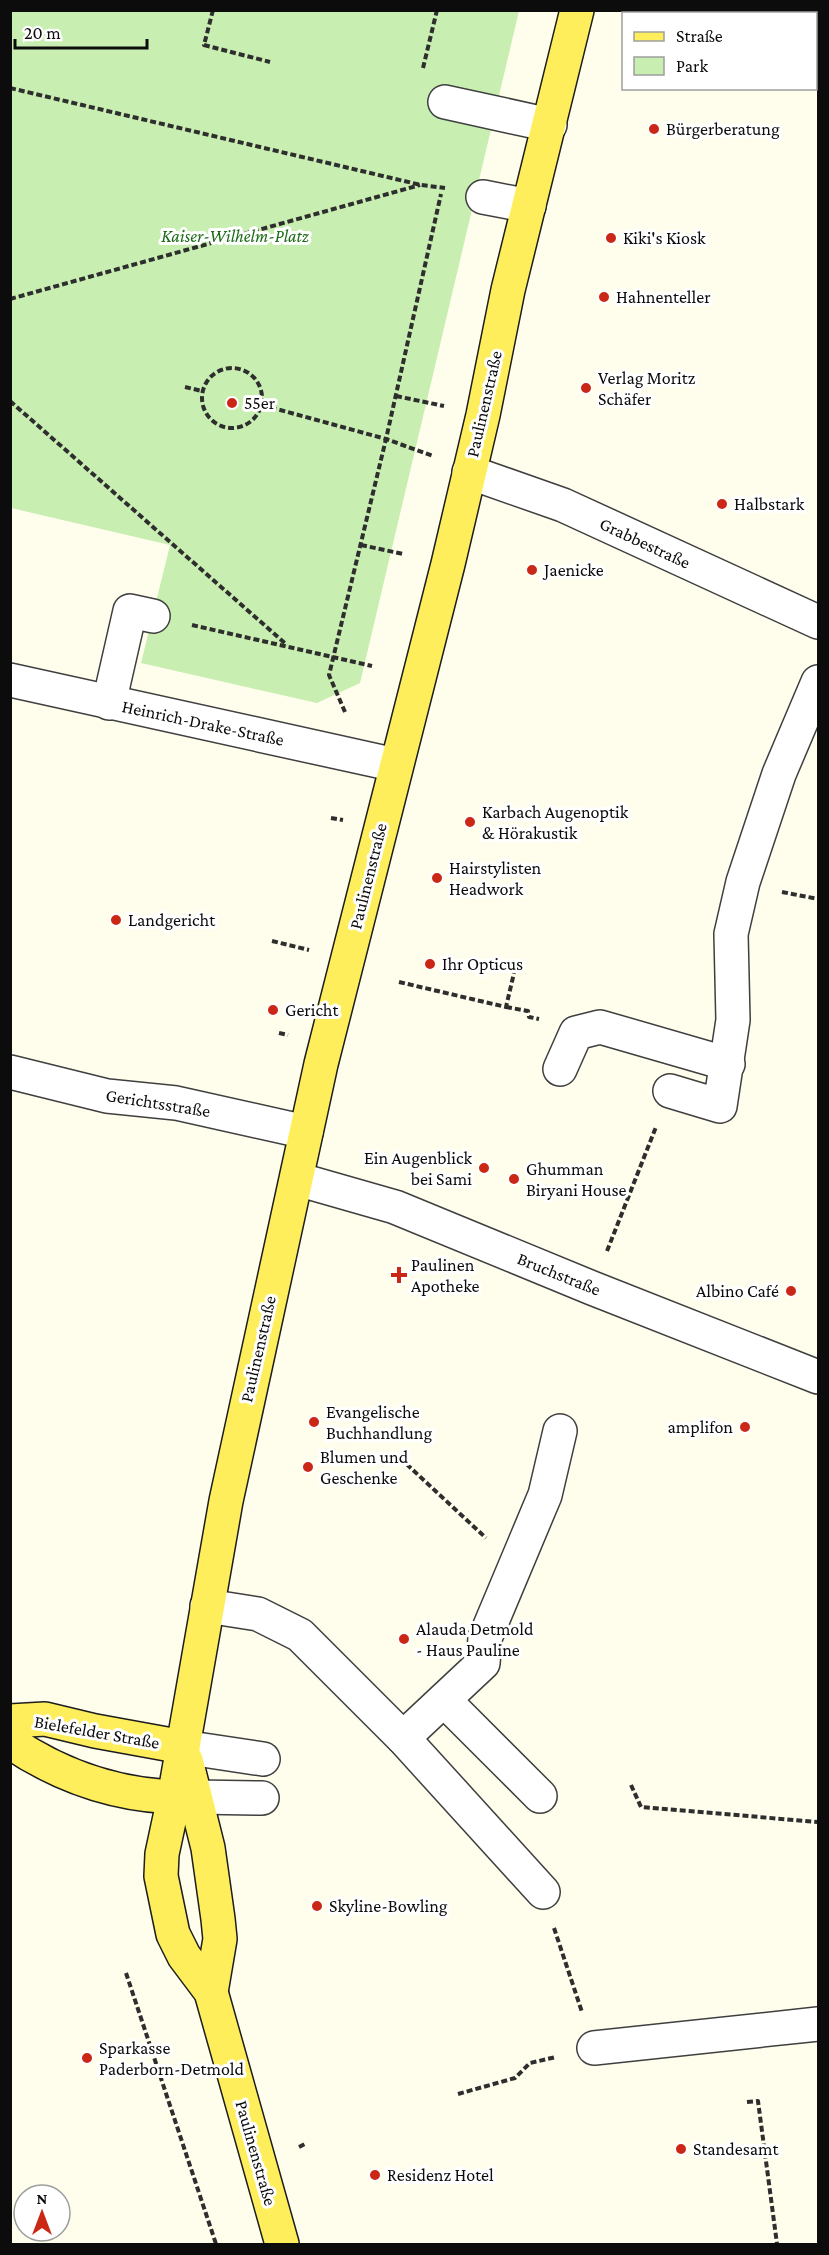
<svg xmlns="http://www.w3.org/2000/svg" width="829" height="2255" font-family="'Crimson Pro',serif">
	<rect width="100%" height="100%" fill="#fffeec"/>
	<!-- green -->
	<polygon fill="#c8eeb1" points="11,11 519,11 360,683 317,703 141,663 170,545 11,508"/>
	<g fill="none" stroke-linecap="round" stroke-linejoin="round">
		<defs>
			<g id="minor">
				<polyline points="445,102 550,125"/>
				<polyline points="483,197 529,206"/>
				<polyline points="469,472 563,505 818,622"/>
				<polyline points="10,680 396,765"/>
				<polyline points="109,703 130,611 153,616"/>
				<polyline points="560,1069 576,1033 600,1027 728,1064"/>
				<polyline points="10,1072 107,1096 176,1103 306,1132"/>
				<polyline points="670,1091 720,1106 733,1020 731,934 743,882 779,774 818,682"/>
				<polyline points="297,1179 395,1207 592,1288 818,1377"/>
				<polyline points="207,1606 258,1614 300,1635 403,1738 543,1892"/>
				<polyline points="444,1700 540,1796"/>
				<polyline points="403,1738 483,1663 485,1638 545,1495 560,1431"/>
				<polyline points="183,1747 263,1759"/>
				<polyline points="195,1797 262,1798"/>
				<polyline points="594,2048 818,2024"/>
			</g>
			<g id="major">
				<polyline points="10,1721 45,1719 95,1731 183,1747"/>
				<path d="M10,1742c56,38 118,57 185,55"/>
				<polyline points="186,1760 208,1848 218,1919 220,1939 211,1992"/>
				<polyline points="282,2244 211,1992 184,1956 173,1934 161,1876 162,1854 174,1798 226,1501 321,1064 448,564 483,415 508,290 577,10"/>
			</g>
		</defs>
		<!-- minor casing -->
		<use href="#minor" stroke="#3f3f3f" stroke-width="36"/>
		<!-- major casing -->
		<use href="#major" stroke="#1d1d1d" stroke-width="36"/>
		<!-- path -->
		<g stroke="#2e2e2e" stroke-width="4" stroke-dasharray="6 3" stroke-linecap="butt">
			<polyline points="213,10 204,45 270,62"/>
			<polyline points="423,68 437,10"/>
			<polyline points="10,88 421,185 445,188"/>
			<polyline points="10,299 420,185"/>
			<circle cx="232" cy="398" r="30"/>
			<polyline points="185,387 202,391"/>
			<polyline points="396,396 444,406"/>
			<polyline points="10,401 287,645"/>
			<polyline points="262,405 386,439 433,456"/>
			<polyline points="361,545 403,554"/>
			<polyline points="192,625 372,666"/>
			<polyline points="345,712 329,675 386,439 441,194"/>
			<polyline points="331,818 343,820"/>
			<polyline points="782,892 818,899"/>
			<polyline points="272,941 309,950"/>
			<polyline points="399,982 506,1007 514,973"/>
			<polyline points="506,1007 528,1011 529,1017 539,1019"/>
			<polyline points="279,1033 288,1035"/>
			<polyline points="607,1251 656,1127"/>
			<polyline points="400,1458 486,1538"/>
			<polyline points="631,1785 641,1807 818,1822"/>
			<polyline points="554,1928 582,2012"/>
			<polyline points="126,1973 216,2244"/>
			<polyline points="458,2094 515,2078 530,2063 556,2057"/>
			<polyline points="747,2102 758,2101 777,2244"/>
			<polyline points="299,2147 305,2144"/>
		</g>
		<!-- minor -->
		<use href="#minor" stroke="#fff" stroke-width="33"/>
		<!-- major -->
		<use href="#major" stroke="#ffee5c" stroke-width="33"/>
	</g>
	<!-- markers -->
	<g fill="#cb2716" stroke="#fff" stroke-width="2">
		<circle cx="654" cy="129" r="6"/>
		<circle cx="611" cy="238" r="6"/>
		<circle cx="604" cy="297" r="6"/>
		<circle cx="586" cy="388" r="6"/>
		<circle cx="232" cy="403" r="6"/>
		<circle cx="722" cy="504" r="6"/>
		<circle cx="532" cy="570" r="6"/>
		<circle cx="470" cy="822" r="6"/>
		<circle cx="437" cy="878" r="6"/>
		<circle cx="116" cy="920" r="6"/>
		<circle cx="430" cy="964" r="6"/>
		<circle cx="273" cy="1010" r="6"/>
		<circle cx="484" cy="1168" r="6"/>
		<circle cx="514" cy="1179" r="6"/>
		<path d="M396 1266h6v6h6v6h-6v6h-6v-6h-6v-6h6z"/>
		<circle cx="791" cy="1291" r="6"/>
		<circle cx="314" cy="1422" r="6"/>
		<circle cx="745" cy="1427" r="6"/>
		<circle cx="308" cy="1467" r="6"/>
		<circle cx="404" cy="1639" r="6"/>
		<circle cx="317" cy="1906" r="6"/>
		<circle cx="87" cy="2058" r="6"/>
		<circle cx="681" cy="2149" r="6"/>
		<circle cx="375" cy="2175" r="6"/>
	</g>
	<g text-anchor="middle" stroke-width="6" stroke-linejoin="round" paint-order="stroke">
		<!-- poi labels -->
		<g font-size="18" fill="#0c0c0c" stroke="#fff" text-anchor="start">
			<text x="666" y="135">Bürgerberatung</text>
			<text x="623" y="244">Kiki's Kiosk</text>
			<text x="616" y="303">Hahnenteller</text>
			<text x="598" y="384">Verlag Moritz<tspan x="598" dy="21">Schäfer</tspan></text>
			<text x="244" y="409">55er</text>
			<text x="734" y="510">Halbstark</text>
			<text x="544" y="576">Jaenicke</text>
			<text x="482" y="818">Karbach Augenoptik<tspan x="482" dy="21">&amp; Hörakustik</tspan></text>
			<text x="449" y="874">Hairstylisten<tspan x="449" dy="21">Headwork</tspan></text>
			<text x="128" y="926">Landgericht</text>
			<text x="442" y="970">Ihr Opticus</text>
			<text x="285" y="1016">Gericht</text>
			<text x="472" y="1164" text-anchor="end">Ein Augenblick<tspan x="472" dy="21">bei Sami</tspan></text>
			<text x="526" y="1175">Ghumman<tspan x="526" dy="21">Biryani House</tspan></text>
			<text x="411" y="1271">Paulinen<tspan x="411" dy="21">Apotheke</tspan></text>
			<text x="779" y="1297" text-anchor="end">Albino Café</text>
			<text x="326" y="1418">Evangelische<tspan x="326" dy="21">Buchhandlung</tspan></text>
			<text x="733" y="1433" text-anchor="end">amplifon</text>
			<text x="320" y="1463">Blumen und<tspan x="320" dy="21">Geschenke</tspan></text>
			<text x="416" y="1635">Alauda Detmold<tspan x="416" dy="21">- Haus Pauline</tspan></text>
			<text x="329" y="1912">Skyline-Bowling</text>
			<text x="99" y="2054">Sparkasse<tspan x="99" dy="21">Paderborn-Detmold</tspan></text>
			<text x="693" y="2155">Standesamt</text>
			<text x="387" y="2181">Residenz Hotel</text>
		</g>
		<!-- park labels -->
		<g font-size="18" font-style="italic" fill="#1b6b16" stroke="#fff">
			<text x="235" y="242">Kaiser-Wilhelm-Platz</text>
		</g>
		<!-- street labels -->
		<g font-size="18" fill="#0c0c0c" stroke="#fff">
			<text transform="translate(484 404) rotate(-77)" y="6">Paulinenstraße</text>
			<text transform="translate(645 543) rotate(25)" y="6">Grabbestraße</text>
			<text transform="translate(203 723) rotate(12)" y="6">Heinrich-Drake-Straße</text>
			<text transform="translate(368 876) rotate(-76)" y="6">Paulinenstraße</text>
			<text transform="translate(158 1103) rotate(9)" y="6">Gerichtsstraße</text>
			<text transform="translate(559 1274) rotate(22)" y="6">Bruchstraße</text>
			<text transform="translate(258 1349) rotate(-77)" y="6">Paulinenstraße</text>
			<text transform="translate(97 1732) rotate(10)" y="6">Bielefelder Straße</text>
			<text transform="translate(256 2153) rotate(74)" y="6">Paulinenstraße</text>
		</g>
	</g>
	<!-- border -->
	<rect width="829" height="2255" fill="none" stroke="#0c0c0c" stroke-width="24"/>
	<!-- legend -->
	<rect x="622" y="12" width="195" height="78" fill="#ffffff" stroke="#9e9e9e" stroke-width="1.5"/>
	<rect x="634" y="32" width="30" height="9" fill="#ffee5c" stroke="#9e9e9e" stroke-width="1.5"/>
	<text x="676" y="42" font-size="18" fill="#0c0c0c">Straße</text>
	<rect x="634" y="57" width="30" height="18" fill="#c8eeb1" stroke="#9e9e9e" stroke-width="1.5"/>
	<text x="676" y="72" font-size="18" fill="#0c0c0c">Park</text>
	<!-- north arrow -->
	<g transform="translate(42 2213)"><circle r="28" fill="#ffffff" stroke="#9e9e9e" stroke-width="1.5"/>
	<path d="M0-4.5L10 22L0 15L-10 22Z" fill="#cb2716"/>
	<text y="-9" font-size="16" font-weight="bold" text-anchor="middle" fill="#0c0c0c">N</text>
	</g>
	<!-- scale -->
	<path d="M15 39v9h132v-9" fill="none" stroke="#0c0c0c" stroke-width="3"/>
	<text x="24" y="39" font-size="18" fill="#0c0c0c" stroke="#ffffff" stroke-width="4.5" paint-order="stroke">20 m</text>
</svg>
